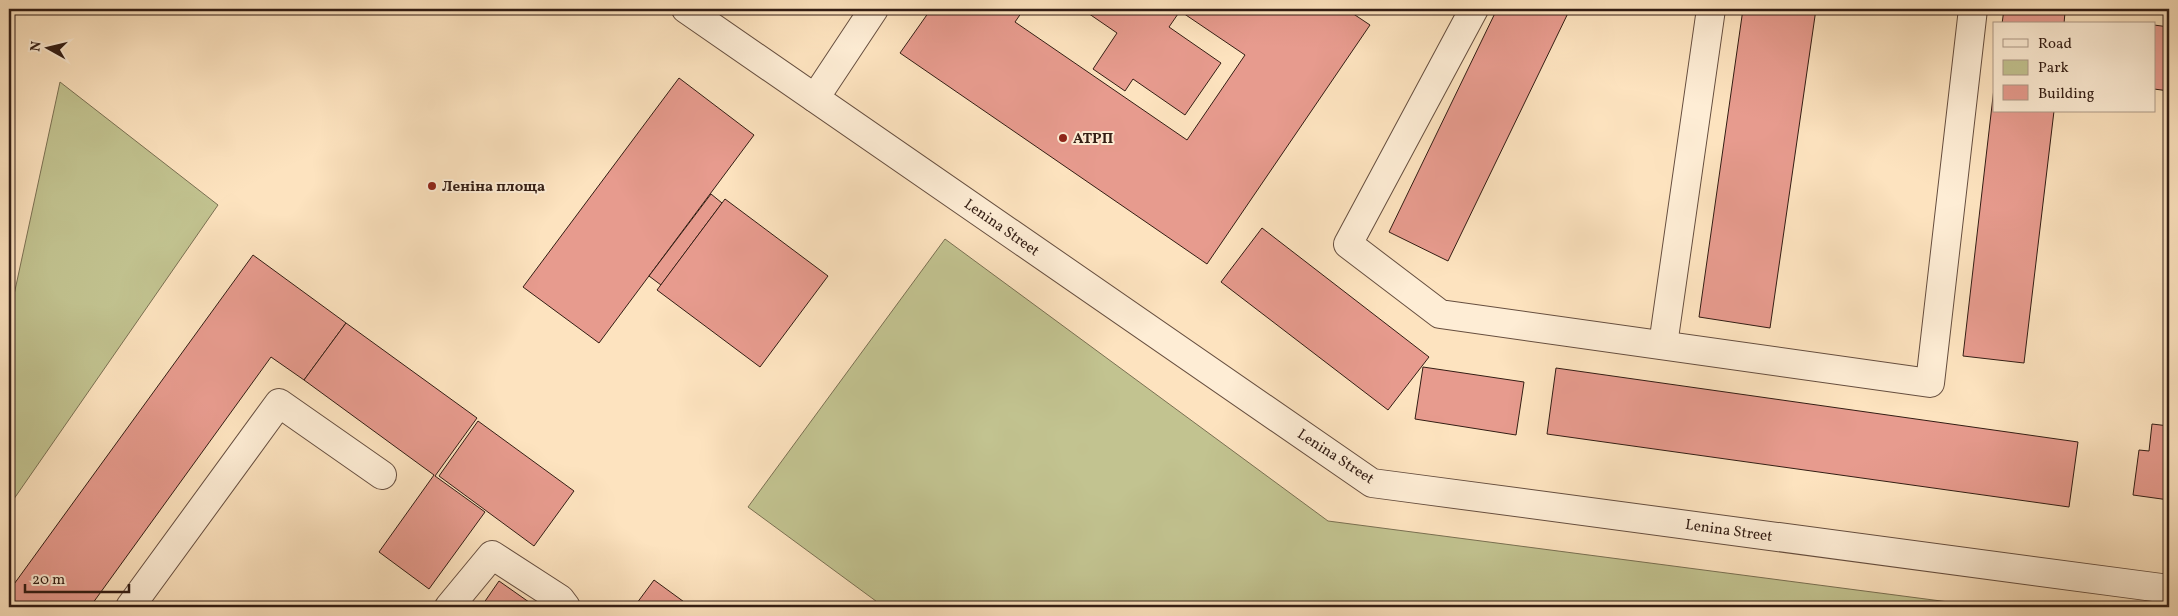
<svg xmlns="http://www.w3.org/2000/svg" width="2178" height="616" font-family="Vollkorn,serif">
	<rect width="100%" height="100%" fill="#fde3bf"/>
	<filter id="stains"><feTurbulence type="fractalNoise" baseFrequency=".004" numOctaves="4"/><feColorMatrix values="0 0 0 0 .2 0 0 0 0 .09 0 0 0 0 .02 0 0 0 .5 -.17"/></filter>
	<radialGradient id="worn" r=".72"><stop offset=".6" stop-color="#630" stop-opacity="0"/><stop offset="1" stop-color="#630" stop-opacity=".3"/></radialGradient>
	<!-- green -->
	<g fill="#c2c390" stroke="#7a7052">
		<polygon points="60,82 218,205 9,506 9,318"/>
		<polygon points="945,239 1328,521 1987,607 884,607 748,507"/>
	</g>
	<!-- building -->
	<g fill="#e79b8e" stroke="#331d14">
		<polygon points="931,9 1024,9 1015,22 1187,140 1245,55 1180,11 1169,27 1221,63 1185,115 1133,79 1125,91 1093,69 1117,33 1082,9 1346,9 1370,25 1207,264 900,53"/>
		<polygon points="1497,9 1570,9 1448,261 1389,232"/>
		<polygon points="1743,9 1816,9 1770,328 1699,317"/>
		<polygon points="2004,9 2034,9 2065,12 2064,24 2002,24"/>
		<polygon points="2154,25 2169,27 2169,91 2154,89"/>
		<polygon points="679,78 754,135 599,343 523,287"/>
		<polygon points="1994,88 1994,111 2054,111 2024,363 1963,356"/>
		<polygon points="711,194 722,203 661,285 649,276"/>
		<polygon points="725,199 828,276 760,367 657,290"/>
		<polygon points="1262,228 1429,357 1388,410 1221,282"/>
		<polygon points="253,255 346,323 304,380 271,357 90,607 9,607 9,591"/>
		<polygon points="346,323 477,418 435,476 485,512 429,589 379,552 434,475 304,380"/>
		<polygon points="1423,367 1524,382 1516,435 1415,419"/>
		<polygon points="1556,368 2078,442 2069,507 1547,434"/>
		<polygon points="478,421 574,491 534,546 439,476"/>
		<polygon points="2152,424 2169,426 2169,500 2133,495 2139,450 2149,451"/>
		<polygon points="654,580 691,607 634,607"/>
		<polygon points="499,581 536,607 481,607"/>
	</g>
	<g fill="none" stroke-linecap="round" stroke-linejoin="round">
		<defs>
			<g id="minor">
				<polyline points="686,9 1372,483 2169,589"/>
				<polyline points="1474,9 1348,244 1440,314 1930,383 1973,9"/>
				<polyline points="815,98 874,9"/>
				<polyline points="1663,345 1711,9"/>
				<polyline points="130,607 279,403 382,475"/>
				<polyline points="449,607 492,555 560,599 566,607"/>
			</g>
		</defs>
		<!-- minor casing -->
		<use href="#minor" stroke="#664e3f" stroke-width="30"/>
		<!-- minor -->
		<use href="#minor" stroke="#feedd5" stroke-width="28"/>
	</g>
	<!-- markers -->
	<g fill="#8f2418" stroke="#feedd5" stroke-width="2">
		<circle cx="1063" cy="138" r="5"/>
		<circle cx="432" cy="186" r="5"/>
	</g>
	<g text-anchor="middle" stroke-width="4" stroke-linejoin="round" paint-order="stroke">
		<!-- poi labels -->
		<g font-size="15" font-weight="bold" fill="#331d14" stroke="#feedd5" text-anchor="start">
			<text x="1073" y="143">АТРП</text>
			<text x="442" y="191">Леніна площа</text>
		</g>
		<!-- street labels -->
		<g font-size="15" fill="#331d14" stroke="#feedd5">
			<text transform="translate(1002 227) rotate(35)" y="5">Lenina Street</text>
			<text transform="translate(1336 456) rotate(33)" y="5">Lenina Street</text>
			<text transform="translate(1729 530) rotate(8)" y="5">Lenina Street</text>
		</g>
	</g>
	<!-- margin -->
	<rect width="2178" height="616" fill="none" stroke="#fde3bf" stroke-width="30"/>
	<rect x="10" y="10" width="2158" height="596" fill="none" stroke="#331d14" stroke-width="2.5"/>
	<rect x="15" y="15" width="2148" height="586" fill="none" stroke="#331d14"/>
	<!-- legend -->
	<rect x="1993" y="22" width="162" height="90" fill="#feedd5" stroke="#ad9a88"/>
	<rect x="2003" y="39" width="25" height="8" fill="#feedd5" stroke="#ad9a88"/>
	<text x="2038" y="48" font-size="15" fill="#331d14">Road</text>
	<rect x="2003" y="60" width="25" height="15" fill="#c2c390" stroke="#ad9a88"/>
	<text x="2038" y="72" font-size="15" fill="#331d14">Park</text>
	<rect x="2003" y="85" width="25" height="15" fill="#e79b8e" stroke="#ad9a88"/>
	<text x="2038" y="98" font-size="15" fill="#331d14">Building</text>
	<!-- north arrow -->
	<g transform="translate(48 48) rotate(278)" stroke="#feedd5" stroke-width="4" paint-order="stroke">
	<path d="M0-4L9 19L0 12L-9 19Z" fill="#331d14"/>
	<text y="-8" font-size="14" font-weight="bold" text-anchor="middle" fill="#331d14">N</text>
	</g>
	<!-- scale -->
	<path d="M25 584v8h104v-8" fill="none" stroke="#331d14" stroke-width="2.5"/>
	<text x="32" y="584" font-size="15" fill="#331d14" stroke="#feedd5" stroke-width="4" paint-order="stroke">20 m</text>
	<rect width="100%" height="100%" filter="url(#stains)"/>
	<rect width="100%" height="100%" fill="url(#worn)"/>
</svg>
